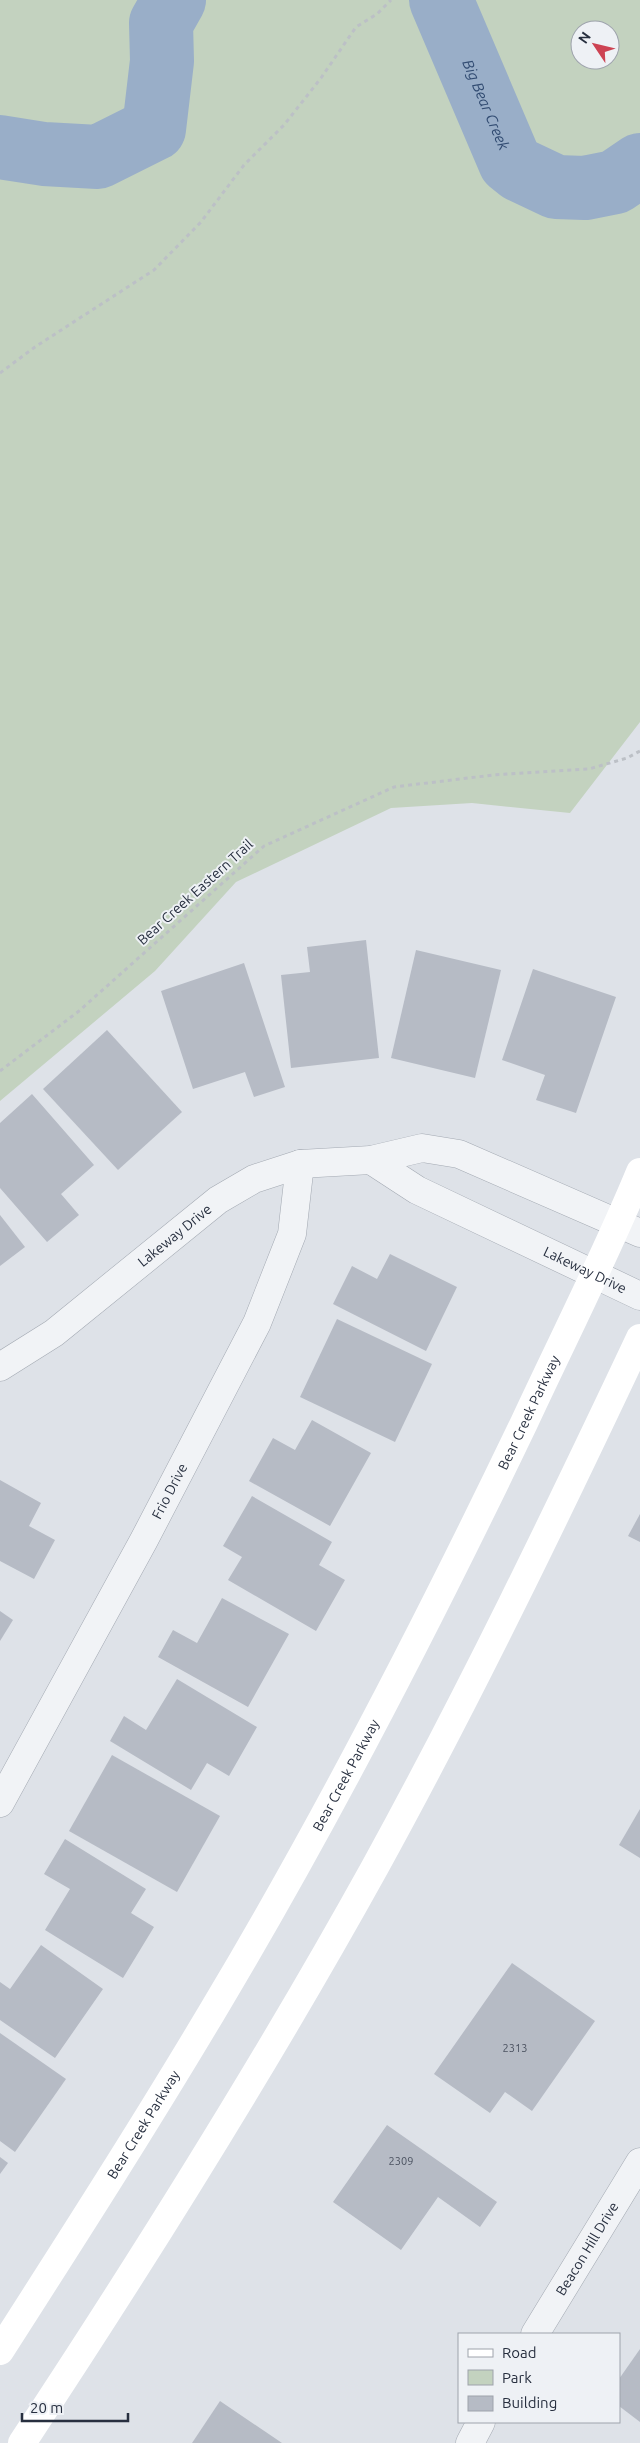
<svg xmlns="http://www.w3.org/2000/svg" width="640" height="2443" font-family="Ubuntu,sans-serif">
	<rect width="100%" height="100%" fill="#dee2e8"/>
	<!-- green -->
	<path fill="#c3d2bf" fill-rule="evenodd" d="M0,0h640v722l-70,91 -98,-10 -81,5 -155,74 -81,89 -155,130zM580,30h30v30h-30z"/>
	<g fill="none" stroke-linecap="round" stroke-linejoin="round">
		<!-- river -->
		<g stroke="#99aec8" stroke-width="64">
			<path id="s1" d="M441,0l69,162 10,8 36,17 29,1 30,-6 25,-17"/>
			<polyline points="0,147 44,154 98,157 154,129 162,61 161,23 174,0"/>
		</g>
	</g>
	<!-- building -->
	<g fill="#b6bbc5">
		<polygon points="366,940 379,1058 291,1068 281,975 310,972 307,947"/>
		<polygon points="416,950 501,970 475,1078 391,1058"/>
		<polygon points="244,963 285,1087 254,1097 245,1072 193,1089 161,991"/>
		<polygon points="533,969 616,997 576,1113 536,1100 545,1075 502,1060"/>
		<polygon points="107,1030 182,1112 118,1170 43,1089"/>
		<polygon points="32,1094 94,1165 61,1194 79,1215 47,1242 0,1188 0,1123"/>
		<polygon points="0,1215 25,1247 0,1266"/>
		<polygon points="390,1254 457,1287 426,1351 333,1304 352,1266 377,1279"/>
		<polygon points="337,1319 432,1364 395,1442 300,1397"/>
		<polygon points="312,1420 371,1453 330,1526 249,1481 273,1438 295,1450"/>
		<polygon points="0,1480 41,1503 29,1526 55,1540 34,1579 0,1561"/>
		<polygon points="252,1496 332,1542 319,1565 345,1580 316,1631 228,1580 242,1557 223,1546"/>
		<polygon points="640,1514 640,1542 628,1536"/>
		<polygon points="222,1598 289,1634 248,1707 158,1657 173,1630 197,1643"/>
		<polygon points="0,1611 13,1620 0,1641"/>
		<polygon points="177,1679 257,1727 229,1776 207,1763 191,1790 110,1741 124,1716 146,1730"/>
		<polygon points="112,1755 220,1816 177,1892 69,1831"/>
		<polygon points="640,1809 640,1858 619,1845"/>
		<polygon points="65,1839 146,1889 131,1913 154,1927 123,1978 45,1930 70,1889 44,1874"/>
		<polygon points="41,1945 103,1989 55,2058 0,2020 0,1982 10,1989"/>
		<polygon points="512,1963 595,2021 532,2111 505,2092 490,2113 434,2074"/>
		<polygon points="0,2033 66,2079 15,2152 0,2141"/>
		<polygon points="387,2125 497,2202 480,2227 438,2197 401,2250 333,2202"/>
		<polygon points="0,2157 8,2163 0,2174"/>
		<polygon points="640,2349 640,2422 619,2406 619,2379"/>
		<polygon points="220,2401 282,2443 192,2443"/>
	</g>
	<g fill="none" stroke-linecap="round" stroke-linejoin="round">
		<defs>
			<g id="minor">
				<path id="s2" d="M371,1160l46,30 223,106"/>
				<path id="s3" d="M0,1367l54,-34 164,-133 36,-21 46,-15 71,-4 51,-12 37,6 181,79"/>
				<path id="s4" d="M0,1803l144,-263 113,-217 35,-89 8,-70"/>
				<path id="s5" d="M535,2334l105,-172"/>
				<polyline points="470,2443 481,2422"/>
			</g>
		</defs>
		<!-- minor casing -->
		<use href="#minor" stroke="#a3a9b2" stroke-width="29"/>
		<!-- path -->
		<g stroke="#bcc0c6" stroke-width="3" stroke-dasharray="4 4" stroke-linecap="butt">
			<polyline points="0,373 35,347 154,270 201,222 244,165 284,125 321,78 356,27 377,14 391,0"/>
			<polyline points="0,1071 79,1011 264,846 394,787 493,775 589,769 627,758 640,751"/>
		</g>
		<!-- minor -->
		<use href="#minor" stroke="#f1f3f6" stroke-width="28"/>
		<!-- secondary -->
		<g stroke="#fff" stroke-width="28">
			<path id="s6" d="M0,2351c73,-114 146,-228 215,-344 113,-189 214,-386 309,-584 39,-84 81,-166 116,-251"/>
			<path d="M22,2443c124,-188 244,-379 353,-576 95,-173 181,-351 265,-529"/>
		</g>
	</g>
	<g text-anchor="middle" stroke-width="4" stroke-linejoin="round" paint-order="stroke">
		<!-- number labels -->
		<g font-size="11" fill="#4b5260">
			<text x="515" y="2052">2313</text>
			<text x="401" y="2165">2309</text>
		</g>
		<!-- street labels -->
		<g font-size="14" fill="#272f3f" stroke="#eef1f5">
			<text transform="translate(195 892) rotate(-42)" y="5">Bear Creek Eastern Trail</text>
			<text dy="5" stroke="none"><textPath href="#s3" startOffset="219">Lakeway Drive</textPath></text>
			<text dy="5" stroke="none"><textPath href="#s2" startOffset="241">Lakeway Drive</textPath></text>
			<text dy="5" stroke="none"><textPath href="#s6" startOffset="1078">Bear Creek Parkway</textPath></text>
			<text dy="5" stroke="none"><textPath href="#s4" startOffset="355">Frio Drive</textPath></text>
			<text dy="5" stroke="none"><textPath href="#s6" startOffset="672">Bear Creek Parkway</textPath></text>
			<text dy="5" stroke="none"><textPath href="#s6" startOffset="268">Bear Creek Parkway</textPath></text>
			<text dy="5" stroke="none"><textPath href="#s5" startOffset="100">Beacon Hill Drive</textPath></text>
		</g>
		<!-- water labels -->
		<g font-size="15" font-style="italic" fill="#324c72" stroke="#eef1f5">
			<text dy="5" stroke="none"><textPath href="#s1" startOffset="114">Big Bear Creek</textPath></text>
		</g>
	</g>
	<!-- legend -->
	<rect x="458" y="2333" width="162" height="90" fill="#eef1f5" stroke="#9ea3ac"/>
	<rect x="468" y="2349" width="25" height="8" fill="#ffffff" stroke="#9ea3ac"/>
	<text x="502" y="2358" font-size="15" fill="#272f3f">Road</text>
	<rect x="468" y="2370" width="25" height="15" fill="#c3d2bf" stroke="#9ea3ac"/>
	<text x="502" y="2383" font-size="15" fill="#272f3f">Park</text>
	<rect x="468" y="2396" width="25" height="15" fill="#b6bbc5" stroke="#9ea3ac"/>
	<text x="502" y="2408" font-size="15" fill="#272f3f">Building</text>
	<!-- north arrow -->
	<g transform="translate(595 45) rotate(305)"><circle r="24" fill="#eef1f5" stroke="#9ea3ac"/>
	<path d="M0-4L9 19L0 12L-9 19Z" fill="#cd4353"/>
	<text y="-8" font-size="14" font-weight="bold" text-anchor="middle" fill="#272f3f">N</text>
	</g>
	<!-- scale -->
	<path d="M22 2413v8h106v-8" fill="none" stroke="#272f3f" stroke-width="2.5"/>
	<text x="30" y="2413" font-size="15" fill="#272f3f" stroke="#eef1f5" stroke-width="4" paint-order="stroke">20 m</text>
</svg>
